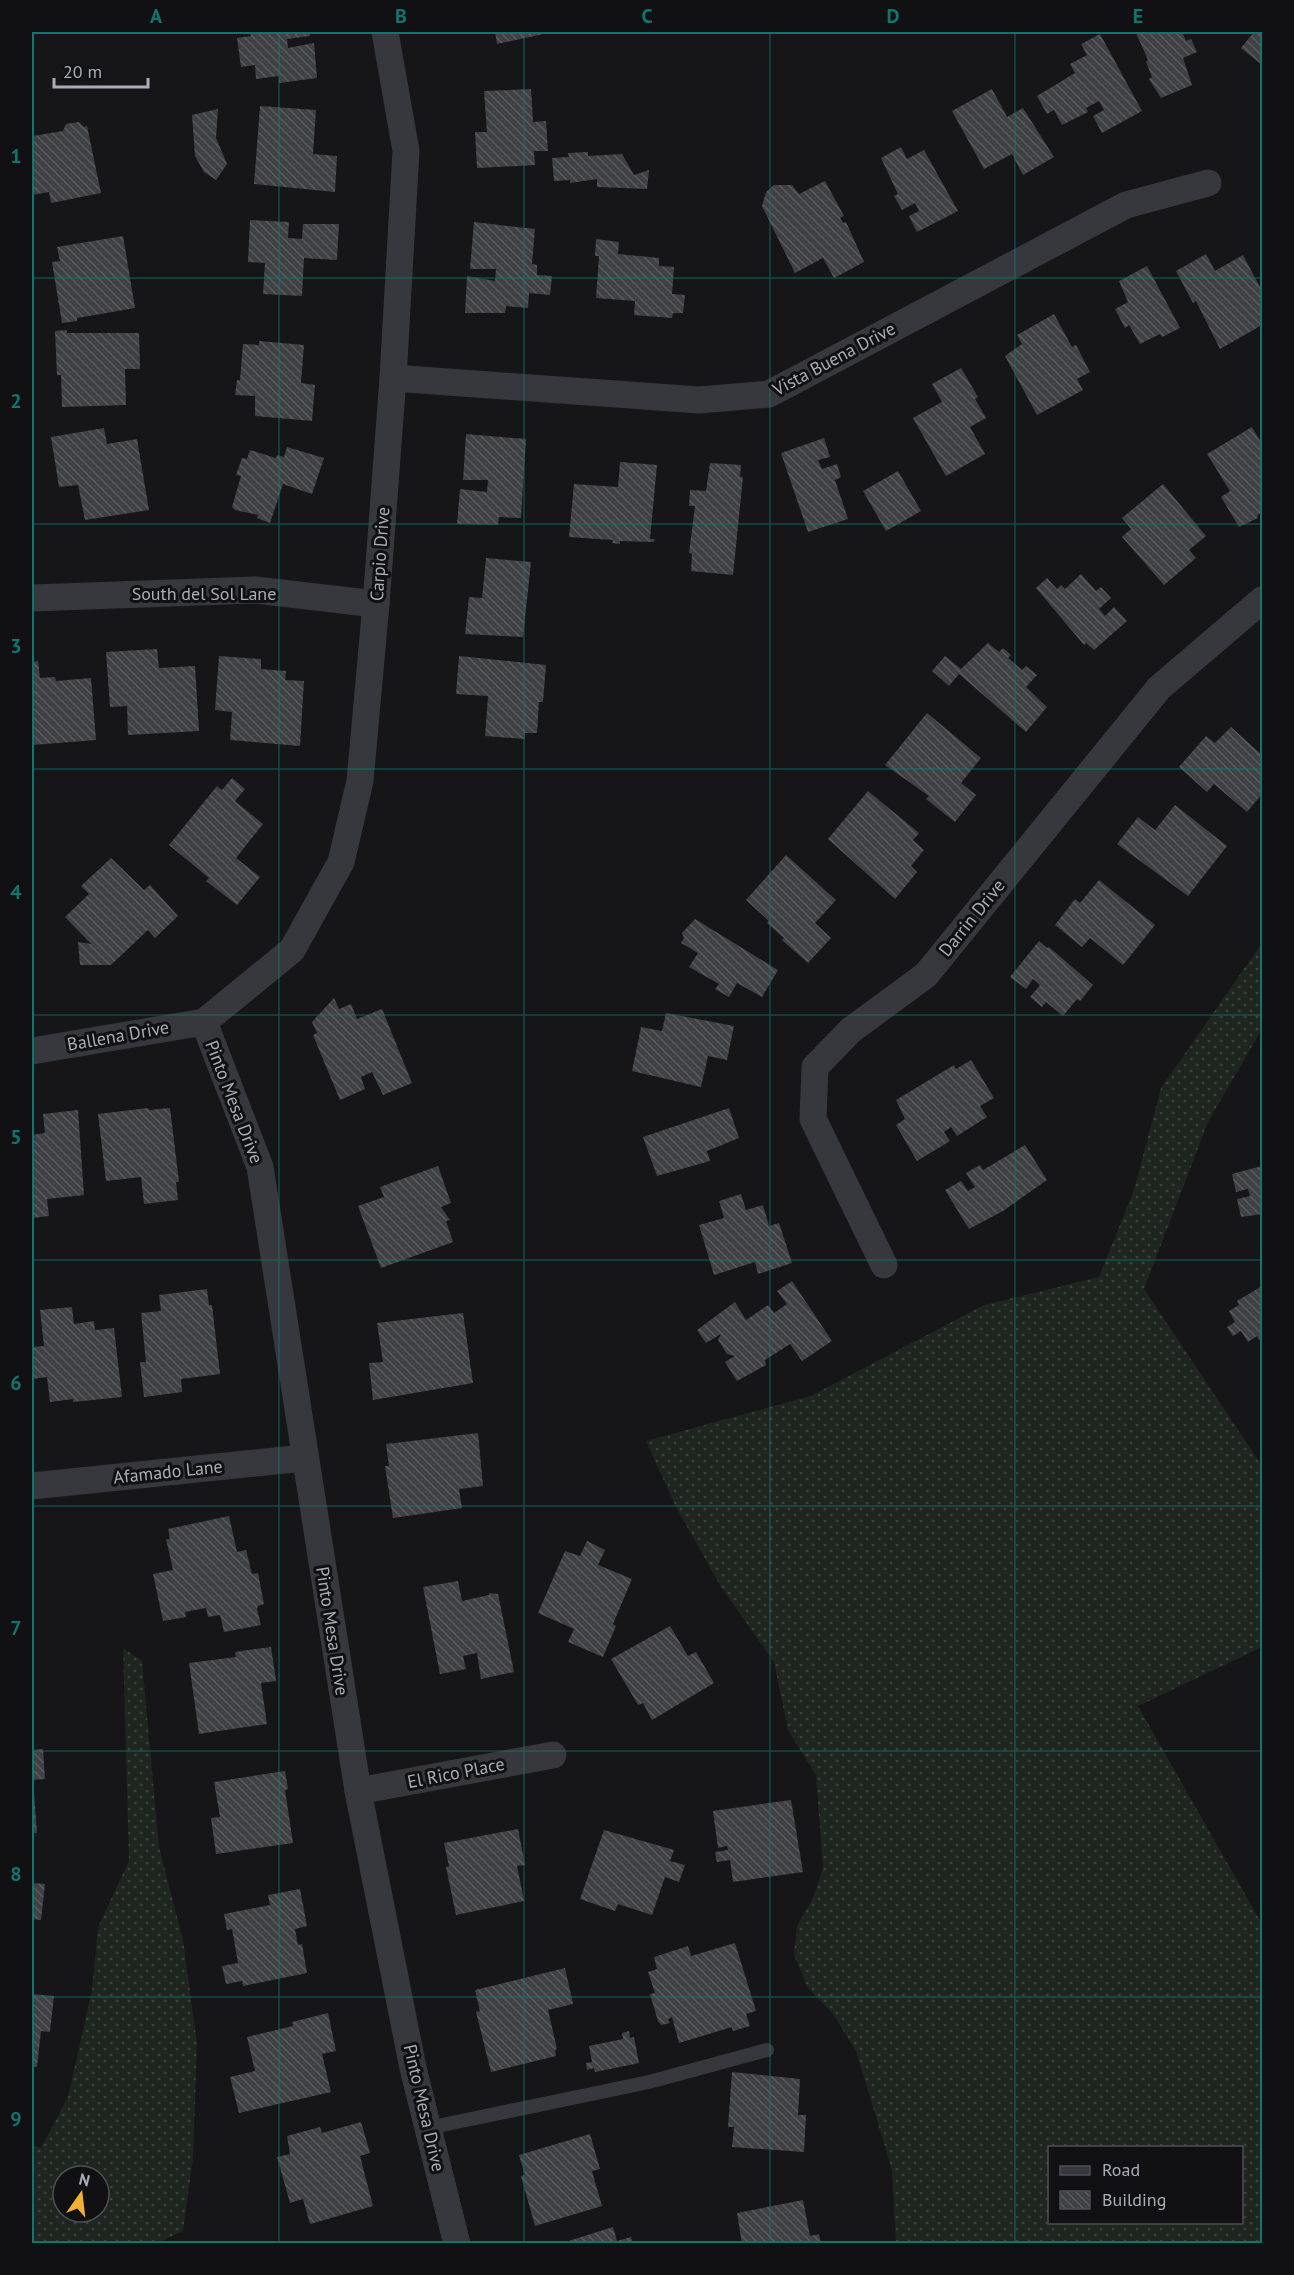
<svg xmlns="http://www.w3.org/2000/svg" width="1294" height="2275" font-family="'PT Sans',sans-serif">
	<defs>
		<pattern id="grass-dots" width="8" height="8" patternUnits="userSpaceOnUse" patternTransform="scale(1.5)"><rect width="8" height="8" fill="#1e261f"/><path d="M2 2h.1M6 6h.1" fill="none" stroke="#3c433d" stroke-width="1.8" stroke-linecap="round"/></pattern>
		<pattern id="building-back-hatch" width="6" height="6" patternUnits="userSpaceOnUse" patternTransform="scale(1.5)"><rect width="6" height="6" fill="#404145"/><path d="M-1 5l2 2M0 0l6 6M5-1l2 2" fill="none" stroke="#595a5e"/></pattern>
	</defs>
	<rect width="100%" height="100%" fill="#161618"/>
	<!-- grass -->
	<g fill="url(#grass-dots)" fill-rule="evenodd">
		<path d="M1262,943v86l-54,93 -64,167 118,177v181l-124,59 124,218v319h-366l-4,-73 -36,-119 -23,-37 -25,-26 -14,-33 3,-29 16,-28 10,-30 -7,-93 -28,-45 -14,-68 -53,-75 -46,-82 -29,-64 165,-45 173,-91 115,-28 35,-87 27,-102zM1050,2148h192v74h-192z"/>
		<path d="M123,1648l19,13 17,186 24,93 14,103 -4,115 -10,73 -25,12h-126v-98l9,3 27,-51 24,-107 6,-63 31,-66zM63,2176h36v36h-36z"/>
	</g>
	<!-- building -->
	<g fill="url(#building-back-hatch)">
		<polygon points="250,32 309,32 310,36 287,39 288,48 314,43 317,78 279,83 279,76 256,79 255,65 241,67 237,38 251,36"/>
		<polygon points="495,32 548,32 548,33 497,44"/>
		<polygon points="1140,32 1182,32 1186,41 1191,39 1197,52 1183,58 1192,85 1161,98 1149,79 1152,77 1146,62 1148,60 1136,33"/>
		<polygon points="1254,32 1262,32 1262,65 1241,48"/>
		<polygon points="1100,34 1142,111 1102,133 1093,116 1104,110 1099,101 1086,108 1088,112 1062,125 1054,110 1047,114 1037,96 1075,73 1070,64 1087,55 1081,44"/>
		<polygon points="531,89 533,122 546,121 548,151 534,151 535,165 477,168 475,132 487,132 484,91"/>
		<polygon points="992,89 1007,117 1023,108 1054,157 1023,175 1012,154 984,169 952,111"/>
		<polygon points="260,106 316,110 313,154 337,156 335,192 254,184"/>
		<polygon points="218,109 216,138 227,164 216,180 204,172 195,156 192,115"/>
		<polygon points="79,122 84,127 87,126 101,193 51,203 49,192 32,195 33,136 63,131 66,124"/>
		<polygon points="901,147 907,159 924,150 958,211 917,232 909,216 919,211 915,203 902,210 894,196 898,194 881,158"/>
		<polygon points="588,152 588,156 622,154 634,175 649,170 647,189 597,187 597,179 570,183 570,180 554,181 552,158 569,157 568,153"/>
		<polygon points="825,181 844,216 840,218 843,223 846,222 864,262 834,278 823,258 795,273 762,206 766,192 774,185 792,185 799,194"/>
		<polygon points="250,220 289,222 288,238 302,239 303,224 339,224 337,260 304,258 302,296 263,294 265,263 248,262"/>
		<polygon points="474,222 535,229 532,264 537,265 537,275 552,276 550,295 529,293 528,308 506,306 505,313 465,313 467,276 495,281 496,269 470,269"/>
		<polygon points="123,236 135,308 77,318 77,321 62,323 52,262 60,261 57,247"/>
		<polygon points="596,239 619,242 618,254 659,258 659,266 674,267 672,294 685,295 683,313 673,313 672,318 634,315 635,301 596,298 599,256 595,256"/>
		<polygon points="1206,254 1215,271 1243,255 1262,291 1262,325 1220,349 1196,301 1193,303 1176,271"/>
		<polygon points="1147,266 1180,328 1162,337 1160,334 1140,344 1129,325 1125,328 1115,309 1128,302 1119,281"/>
		<polygon points="1054,314 1072,347 1076,345 1090,372 1077,379 1083,390 1037,415 1005,356 1022,344 1017,335"/>
		<polygon points="67,330 67,333 139,333 140,369 125,369 126,405 62,407 61,375 57,375 55,331"/>
		<polygon points="259,341 304,345 301,383 315,385 312,421 255,416 255,396 235,395 237,380 240,380 243,344 259,345"/>
		<polygon points="961,368 978,397 975,399 986,418 970,427 985,454 946,476 913,418 942,402 932,384"/>
		<polygon points="1252,427 1262,444 1262,512 1257,516 1258,518 1239,527 1221,497 1230,491 1207,454"/>
		<polygon points="104,428 107,444 137,439 149,510 85,520 78,485 59,487 51,437"/>
		<polygon points="466,434 526,439 521,518 499,517 498,525 457,524 460,489 487,492 488,480 463,480"/>
		<polygon points="824,438 830,457 818,460 822,469 837,464 841,477 835,480 848,519 808,532 781,453"/>
		<polygon points="287,447 324,458 312,494 283,484 270,523 257,518 258,515 235,510 232,507 241,476 236,475 242,458 247,459 250,450 276,458 277,455 284,457"/>
		<polygon points="620,462 657,465 650,539 655,539 654,542 620,541 620,544 612,543 613,540 569,537 574,484 618,487"/>
		<polygon points="710,463 741,465 740,477 743,477 733,575 691,571 692,554 689,553 695,506 689,506 690,490 706,491"/>
		<polygon points="898,471 921,511 886,531 863,491"/>
		<polygon points="1163,484 1206,536 1189,550 1196,558 1164,585 1122,537 1131,529 1122,518"/>
		<polygon points="486,558 531,562 523,637 465,634 469,597 482,598"/>
		<polygon points="1081,574 1096,591 1101,587 1111,598 1099,609 1105,616 1114,607 1127,621 1094,650 1086,643 1084,645 1036,588 1047,578 1057,589 1061,585 1065,589"/>
		<polygon points="988,643 999,652 1003,648 1011,655 1008,658 1022,670 1026,666 1037,675 1026,687 1047,707 1026,732 959,674 949,686 932,671 945,656 961,669"/>
		<polygon points="157,649 159,668 195,666 199,731 128,735 127,706 110,707 106,652"/>
		<polygon points="219,656 261,659 261,669 286,671 285,680 304,681 300,746 230,740 232,712 215,710"/>
		<polygon points="459,656 546,665 543,702 539,702 537,733 525,733 525,739 485,736 488,696 456,694"/>
		<polygon points="38,661 40,678 55,677 56,681 91,678 96,740 32,745 32,662"/>
		<polygon points="927,713 981,758 961,783 976,795 955,822 926,799 929,796 885,765"/>
		<polygon points="1231,727 1262,755 1262,794 1247,812 1214,784 1207,792 1179,767 1206,736 1215,743"/>
		<polygon points="232,778 245,789 235,801 263,824 236,858 260,877 237,905 206,881 209,878 169,845 217,786 222,790"/>
		<polygon points="868,791 919,833 913,840 924,850 911,866 917,872 895,899 828,839"/>
		<polygon points="1175,805 1227,846 1188,896 1117,844 1138,817 1155,830"/>
		<polygon points="786,855 836,900 815,923 831,938 808,963 782,940 784,938 767,923 769,921 746,900"/>
		<polygon points="111,858 144,890 150,885 178,916 155,938 148,930 111,965 80,965 78,942 91,944 65,917 89,894 81,886"/>
		<polygon points="1099,880 1155,925 1123,965 1090,938 1082,947 1055,925 1075,899 1080,903"/>
		<polygon points="695,919 778,970 762,997 737,983 729,997 715,989 719,984 689,967 698,953 681,943 684,938 682,933"/>
		<polygon points="1039,941 1047,948 1049,947 1093,985 1080,1001 1077,999 1063,1016 1046,1002 1042,1007 1030,997 1040,985 1033,979 1026,989 1010,977"/>
		<polygon points="334,998 339,1009 351,1004 357,1019 382,1009 412,1083 383,1095 372,1072 361,1077 365,1089 340,1100 313,1035 317,1033 312,1022"/>
		<polygon points="666,1013 734,1026 727,1060 708,1056 701,1087 632,1071 641,1027 662,1031"/>
		<polygon points="971,1060 994,1098 980,1106 987,1117 957,1136 951,1127 944,1132 950,1141 917,1161 896,1125 905,1119 896,1100 954,1065 956,1069"/>
		<polygon points="148,1108 149,1110 170,1108 179,1182 176,1182 178,1200 144,1204 141,1177 106,1181 98,1114"/>
		<polygon points="729,1108 739,1138 707,1151 710,1161 657,1176 643,1137"/>
		<polygon points="78,1110 84,1195 47,1199 49,1216 32,1218 32,1135 45,1133 43,1114"/>
		<polygon points="1025,1145 1047,1180 1003,1211 969,1229 945,1190 961,1181 968,1191 975,1187 966,1173 980,1165 983,1170"/>
		<polygon points="438,1166 451,1203 441,1207 450,1220 446,1221 453,1242 381,1268 358,1206 384,1197 380,1187"/>
		<polygon points="1262,1166 1262,1214 1241,1217 1237,1199 1250,1196 1248,1189 1236,1192 1232,1174"/>
		<polygon points="741,1194 746,1210 763,1205 769,1226 779,1223 792,1263 758,1274 755,1262 714,1275 699,1225 724,1218 719,1201"/>
		<polygon points="792,1281 832,1341 802,1361 790,1344 765,1360 766,1365 737,1381 725,1362 735,1356 727,1354 718,1340 721,1334 706,1343 697,1330 735,1302 746,1320 768,1305 774,1313 787,1304 777,1291"/>
		<polygon points="1262,1286 1262,1338 1259,1340 1257,1336 1248,1342 1241,1331 1233,1336 1227,1327 1235,1322 1229,1311 1239,1305 1237,1301"/>
		<polygon points="207,1289 209,1305 212,1305 220,1374 181,1379 182,1392 144,1397 140,1362 146,1362 141,1313 161,1311 159,1295"/>
		<polygon points="72,1307 74,1324 94,1321 95,1330 114,1328 122,1397 73,1402 73,1399 50,1402 47,1377 32,1379 32,1347 44,1346 40,1310"/>
		<polygon points="463,1313 473,1383 373,1400 369,1363 383,1362 377,1323"/>
		<polygon points="478,1433 483,1486 459,1489 462,1508 393,1518 385,1466 389,1466 386,1444"/>
		<polygon points="229,1516 237,1552 246,1550 252,1574 258,1573 264,1604 258,1606 257,1609 261,1625 224,1632 220,1615 208,1617 206,1608 185,1612 186,1617 163,1621 153,1574 173,1570 166,1539 170,1539 168,1529"/>
		<polygon points="587,1541 605,1550 598,1565 632,1579 613,1624 616,1626 603,1657 568,1642 574,1629 538,1613 565,1551 580,1556"/>
		<polygon points="458,1581 462,1601 489,1595 489,1593 498,1594 514,1672 481,1679 477,1653 463,1656 466,1669 440,1674 423,1587"/>
		<polygon points="670,1626 688,1656 696,1652 714,1683 652,1720 643,1703 638,1705 611,1659"/>
		<polygon points="271,1647 276,1681 261,1683 267,1724 199,1734 189,1663 236,1657 235,1652"/>
		<polygon points="43,1749 45,1779 33,1780 37,1833 32,1833 32,1750"/>
		<polygon points="285,1771 288,1789 285,1790 293,1843 216,1854 211,1818 220,1817 214,1782"/>
		<polygon points="791,1800 803,1872 733,1882 730,1860 717,1862 715,1852 728,1850 727,1846 718,1848 713,1811"/>
		<polygon points="518,1829 525,1865 517,1866 524,1901 456,1915 446,1867 449,1866 444,1843"/>
		<polygon points="604,1830 674,1850 670,1861 685,1865 679,1882 665,1877 652,1915 618,1904 615,1911 580,1899"/>
		<polygon points="32,1883 45,1884 41,1920 32,1919"/>
		<polygon points="300,1889 307,1926 295,1929 298,1945 302,1944 307,1973 243,1986 242,1981 226,1984 222,1966 238,1963 232,1929 227,1930 224,1914 270,1905 268,1895"/>
		<polygon points="735,1943 756,2011 746,2014 750,2026 733,2031 732,2027 679,2043 672,2017 668,2019 670,2023 661,2025 658,2021 650,1994 655,1993 648,1972 657,1969 654,1957 688,1946 691,1956"/>
		<polygon points="565,1968 573,2004 548,2010 557,2049 555,2050 556,2056 491,2072 476,2012 480,2011 475,1990"/>
		<polygon points="32,1994 54,1996 50,2032 41,2031 37,2067 32,2067"/>
		<polygon points="328,2013 336,2051 322,2054 331,2092 239,2113 230,2077 255,2071 247,2037 293,2026 292,2022"/>
		<polygon points="629,2031 630,2038 634,2037 639,2063 595,2072 594,2068 587,2070 586,2063 592,2062 589,2046 623,2039 622,2033"/>
		<polygon points="732,2072 800,2079 798,2115 806,2115 804,2152 732,2147 734,2127 728,2127"/>
		<polygon points="361,2122 370,2153 360,2156 373,2206 310,2224 303,2199 290,2203 277,2157 290,2154 287,2136 320,2127 322,2133"/>
		<polygon points="590,2134 600,2169 592,2171 602,2206 535,2226 521,2176 525,2175 519,2155"/>
		<polygon points="803,2200 810,2236 819,2234 821,2244 742,2244 737,2213"/>
		<polygon points="613,2227 617,2241 631,2237 633,2244 559,2244"/>
	</g>
	<g fill="none" stroke-linecap="round" stroke-linejoin="round">
		<!-- service -->
		<polyline stroke="#37383d" stroke-width="14" points="428,2128 649,2082 767,2050"/>
		<!-- minor -->
		<g stroke="#37383d" stroke-width="27">
			<polyline points="393,378 699,400 769,394 1126,205 1208,183"/>
			<polyline points="32,598 255,590 376,604"/>
			<polyline points="204,1022 260,1167 358,1791 413,2068 457,2244"/>
			<polyline points="32,1051 204,1022 292,950 341,862 360,781 376,604 393,378 406,151 385,32"/>
			<polyline points="884,1265 813,1119 815,1067 851,1030 926,975 1159,688 1262,600"/>
			<polyline points="32,1486 304,1458"/>
			<polyline points="358,1791 553,1755"/>
		</g>
	</g>
	<!-- grid -->
	<path fill="none" stroke="#0f766e" stroke-width="1.5" stroke-opacity="0.55" d="M279,32v2212M524,32v2212M770,32v2212M1015,32v2212M32,278h1230M32,524h1230M32,769h1230M32,1015h1230M32,1260h1230M32,1506h1230M32,1751h1230M32,1997h1230"/>
	<g text-anchor="middle" stroke-width="6" stroke-linejoin="round" paint-order="stroke">
		<!-- street labels -->
		<g font-size="18" fill="#a8adb8" stroke="#111113">
			<text transform="translate(834 359) rotate(-28)" y="6">Vista Buena Drive</text>
			<text transform="translate(380 554) rotate(-86)" y="6">Carpio Drive</text>
			<text x="204" y="600">South del Sol Lane</text>
			<text transform="translate(972 918) rotate(-51)" y="6">Darrin Drive</text>
			<text transform="translate(118 1036) rotate(-10)" y="6">Ballena Drive</text>
			<text transform="translate(234 1102) rotate(69)" y="6">Pinto Mesa Drive</text>
			<text transform="translate(168 1472) rotate(-6)" y="6">Afamado Lane</text>
			<text transform="translate(332 1631) rotate(81)" y="6">Pinto Mesa Drive</text>
			<text transform="translate(456 1773) rotate(-11)" y="6">El Rico Place</text>
			<text transform="translate(424 2108) rotate(77)" y="6">Pinto Mesa Drive</text>
		</g>
	</g>
	<!-- border -->
	<rect width="1294" height="2275" fill="none" stroke="#111113" stroke-width="66"/>
	<!-- legend -->
	<rect x="1048" y="2146" width="195" height="78" fill="#111113" stroke="#4d4f55" stroke-width="1.5"/>
	<rect x="1060" y="2166" width="30" height="9" fill="#37383d" stroke="#4d4f55" stroke-width="1.5"/>
	<text x="1102" y="2176" font-size="18" fill="#a8adb8">Road</text>
	<rect x="1060" y="2191" width="30" height="18" fill="url(#building-back-hatch)" stroke="#4d4f55" stroke-width="1.5"/>
	<text x="1102" y="2206" font-size="18" fill="#a8adb8">Building</text>
	<!-- north arrow -->
	<g transform="translate(81 2194) rotate(14)"><circle r="28" fill="#111113" stroke="#4d4f55" stroke-width="1.5"/>
	<path d="M0-4.5L10 22L0 15L-10 22Z" fill="#f2b134"/>
	<text y="-9" font-size="16" font-weight="bold" text-anchor="middle" fill="#a8adb8">N</text>
	</g>
	<!-- scale -->
	<path d="M54 78v9h94v-9" fill="none" stroke="#a8adb8" stroke-width="3"/>
	<text x="63" y="78" font-size="18" fill="#a8adb8" stroke="#111113" stroke-width="4.5" paint-order="stroke">20 m</text>
	<rect x="33" y="33" width="1228" height="2209" fill="none" stroke="#0f766e" stroke-width="2"/>
	<g font-size="20" text-anchor="middle" font-weight="bold" fill="#0f766e">
		<text x="156" y="23">A</text>
		<text x="401" y="23">B</text>
		<text x="647" y="23">C</text>
		<text x="893" y="23">D</text>
		<text x="1138" y="23">E</text>
		<text x="16" y="163">1</text>
		<text x="16" y="408">2</text>
		<text x="16" y="653">3</text>
		<text x="16" y="899">4</text>
		<text x="16" y="1144">5</text>
		<text x="16" y="1390">6</text>
		<text x="16" y="1635">7</text>
		<text x="16" y="1881">8</text>
		<text x="16" y="2126">9</text>
	</g>
</svg>
